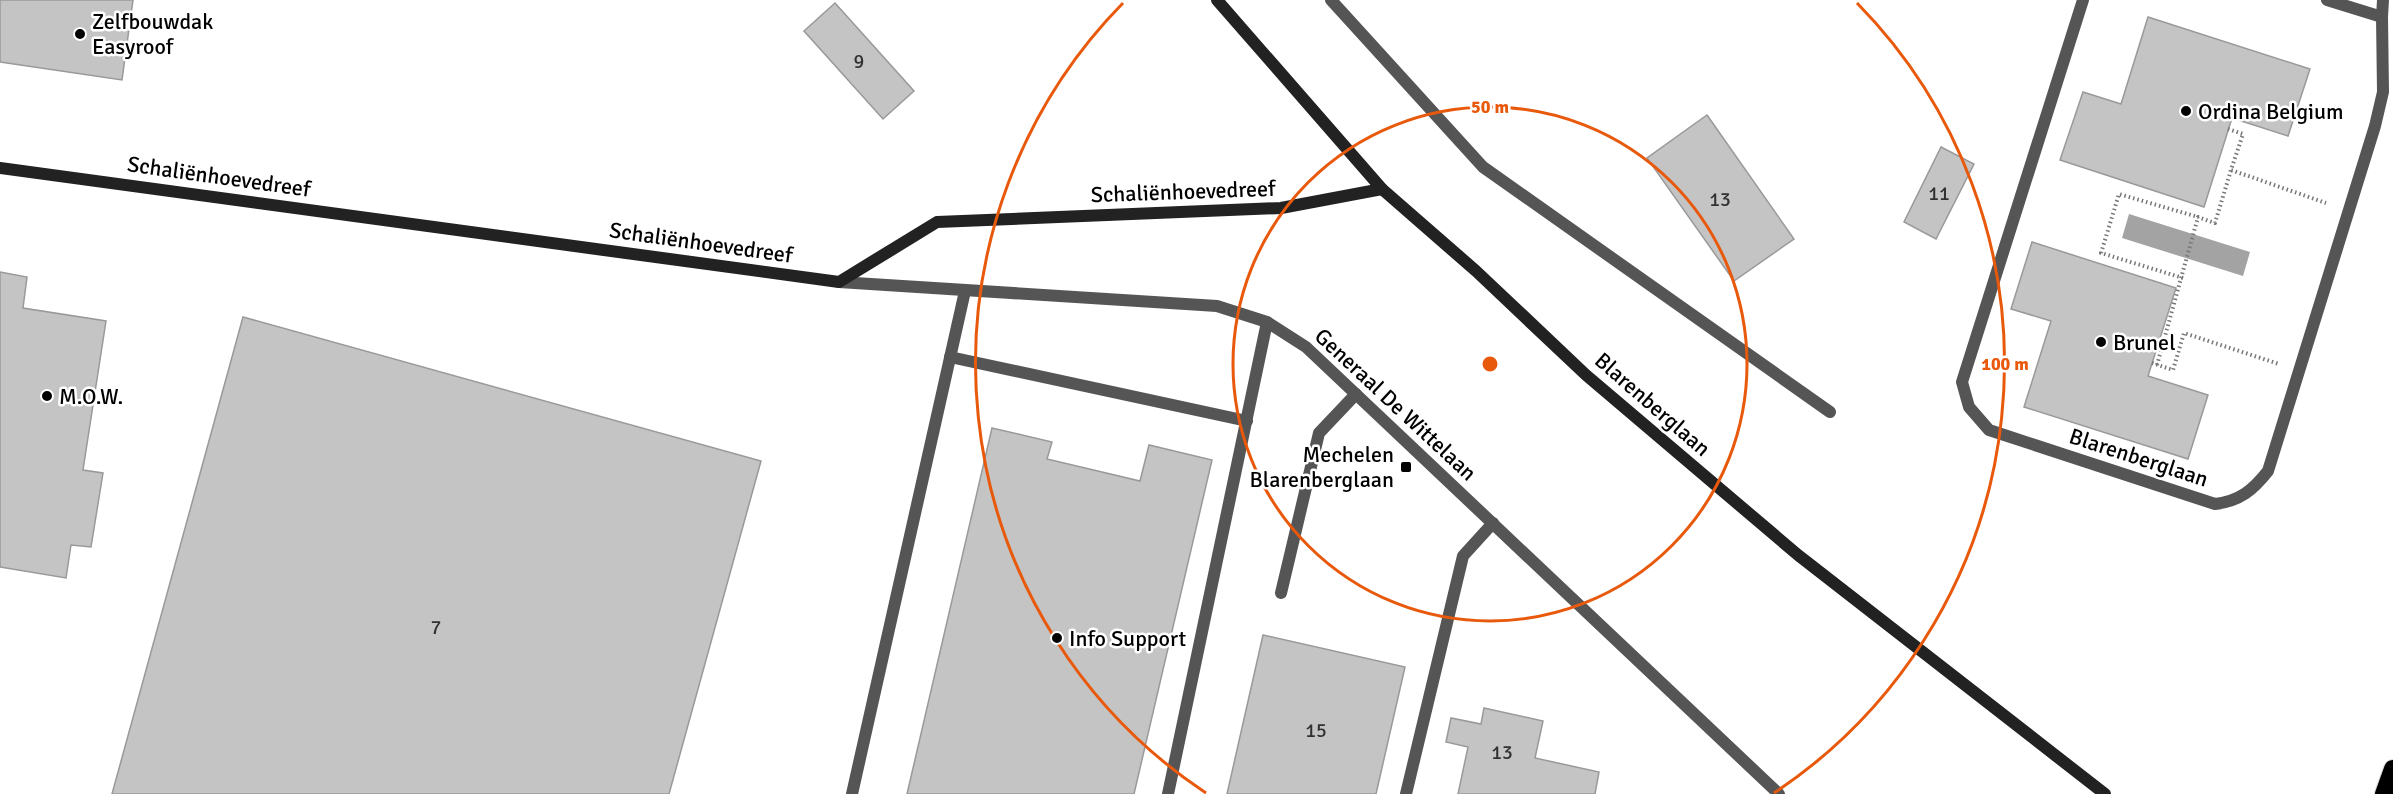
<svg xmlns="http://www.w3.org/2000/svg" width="2393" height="794" font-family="Signika,sans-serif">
	<rect width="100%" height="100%" fill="#fff"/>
	<!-- water -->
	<polygon fill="#a3a3a3" points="2129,214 2250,252 2243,276 2122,238"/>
	<!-- building -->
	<g fill="#c4c4c4" stroke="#999" stroke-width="1.5">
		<polygon points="0,0 133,0 122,80 0,62"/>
		<polygon points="835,3 914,91 883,119 804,31"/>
		<polygon points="2148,17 2310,69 2288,136 2232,118 2204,207 2060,160 2083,92 2121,104"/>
		<polygon points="1707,115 1794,239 1734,281 1647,158"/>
		<polygon points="1941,147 1974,164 1936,239 1904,222"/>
		<polygon points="2032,242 2176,288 2148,376 2208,395 2188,459 2024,407 2051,321 2011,309"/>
		<polygon points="0,272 27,277 23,308 106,321 83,470 103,473 91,547 71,545 66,578 0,567"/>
		<polygon points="243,317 761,461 669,794 112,794"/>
		<polygon points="992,428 1052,442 1047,459 1140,481 1149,445 1212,460 1134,794 907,794"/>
		<polygon points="1263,635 1405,667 1376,794 1227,794"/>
		<polygon points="1484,708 1543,721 1535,758 1599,772 1595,794 1458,794 1468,747 1446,742 1451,718 1481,724"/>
	</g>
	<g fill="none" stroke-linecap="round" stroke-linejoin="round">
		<defs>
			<polyline id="highway" points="2384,794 2393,769"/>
		</defs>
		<!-- highway casing -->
		<use href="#highway" stroke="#dbdbdb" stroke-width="20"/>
		<!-- path -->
		<g stroke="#777" stroke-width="4" stroke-dasharray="1.5 3" stroke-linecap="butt">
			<polyline points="2228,129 2243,134 2231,170 2326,203"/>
			<polyline points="2183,278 2101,253 2119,194 2198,217"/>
			<polyline points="2152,363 2173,370 2184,333 2279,364"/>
			<polyline points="2157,365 2198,217 2215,223 2231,170"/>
		</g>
		<!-- lane -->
		<g stroke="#555" stroke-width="12">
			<polyline points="1331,0 1483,167 1830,412"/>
			<polyline points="950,357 1247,421"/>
			<polyline points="1281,593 1319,433 1356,394"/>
			<polyline points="852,794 965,291"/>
			<polyline points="1168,794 1267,322"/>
			<polyline points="1406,794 1463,556 1493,523"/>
		</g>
		<!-- street -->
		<g stroke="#555" stroke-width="12">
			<path d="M2083,0l-121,382 7,25 20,23 226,74c25,-3 38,-14 53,-33l107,-345 8,-34 -1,-75 -55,-17"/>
			<polyline points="2382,17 2383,0"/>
			<polyline points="839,282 1217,306 1267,322 1306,347 1779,794"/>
		</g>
		<!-- secondary -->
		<g stroke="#222" stroke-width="12">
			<polyline points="1217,0 1382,189 1476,271 1586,375 1798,555 2105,794"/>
			<polyline points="0,168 839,282 937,222 1281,208 1382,189"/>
		</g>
		<!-- highway -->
		<use href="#highway" stroke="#000" stroke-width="18"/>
	</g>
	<!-- distance rings -->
	<g fill="none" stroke="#e8590c" stroke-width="3">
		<circle cx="1490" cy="364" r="257"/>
		<path d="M1206 793A515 515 0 0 1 1123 3M1857 3A515 515 0 0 1 1774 793"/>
	</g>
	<!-- markers -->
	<g fill="#000" stroke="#fff" stroke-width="2">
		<circle cx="80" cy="34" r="6"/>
		<circle cx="2186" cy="111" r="6"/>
		<circle cx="2101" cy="342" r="6"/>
		<circle cx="47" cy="396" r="6"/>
		<rect x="1400" y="461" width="12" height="12" rx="3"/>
		<circle cx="1057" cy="638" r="6"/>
	</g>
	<g text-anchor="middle" stroke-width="5" stroke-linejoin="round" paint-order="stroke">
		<!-- number labels -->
		<g font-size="20" fill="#313131">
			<text x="859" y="68">9</text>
			<text x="1939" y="200">11</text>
			<text x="1720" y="206">13</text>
			<text x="436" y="634">7</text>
			<text x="1316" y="737">15</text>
			<text x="1502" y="759">13</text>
		</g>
		<!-- poi labels -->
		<g font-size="22" fill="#000" stroke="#fff" text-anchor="start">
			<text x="92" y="29">Zelfbouwdak<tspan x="92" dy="25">Easyroof</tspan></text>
			<text x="2198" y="119">Ordina Belgium</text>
			<text x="2113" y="350">Brunel</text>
			<text x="59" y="404">M.O.W.</text>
			<text x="1394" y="462" text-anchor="end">Mechelen<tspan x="1394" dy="25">Blarenberglaan</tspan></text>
			<text x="1069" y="646">Info Support</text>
		</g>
		<!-- street labels -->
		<g font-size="22" fill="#000" stroke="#fff">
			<text transform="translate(219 176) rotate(8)" y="8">Schaliënhoevedreef</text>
			<text transform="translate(1183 191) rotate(-2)" y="8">Schaliënhoevedreef</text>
			<text transform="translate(701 242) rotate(8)" y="8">Schaliënhoevedreef</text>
			<text transform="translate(1396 404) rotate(43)" y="8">Generaal De Wittelaan</text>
			<text transform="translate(1653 404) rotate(41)" y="8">Blarenberglaan</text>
			<text transform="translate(2139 457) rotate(18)" y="8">Blarenberglaan</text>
		</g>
	</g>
	<circle cx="1490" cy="364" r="9" fill="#e8590c" stroke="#fff" stroke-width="3"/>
	<g font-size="18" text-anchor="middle" font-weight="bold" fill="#e8590c" stroke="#fff" stroke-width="5" stroke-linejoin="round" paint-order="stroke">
		<text x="1490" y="113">50 m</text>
		<text x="2005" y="370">100 m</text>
	</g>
</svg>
